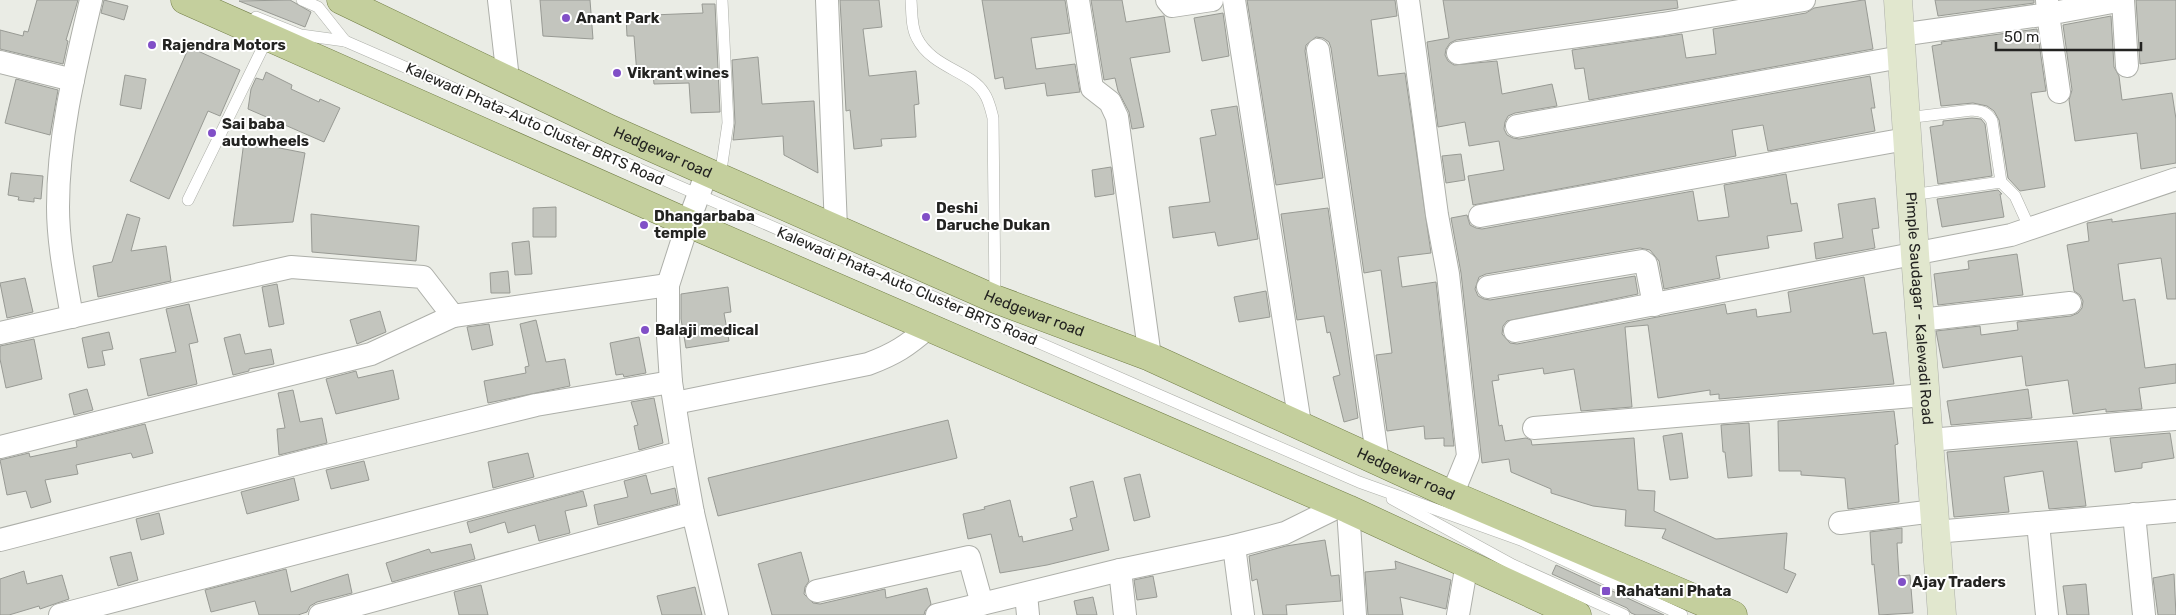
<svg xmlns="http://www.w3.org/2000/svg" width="2176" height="615" font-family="Rubik,sans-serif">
	<rect width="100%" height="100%" fill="#eaece5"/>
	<!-- building -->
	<g fill="#c3c5be" stroke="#989a94">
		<polygon points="37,0 78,0 66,40 68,41 63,64 0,49 0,30 23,36 24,31 28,32"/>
		<polygon points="104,0 128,6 124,20 101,13"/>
		<polygon points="290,0 311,12 305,27 239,1"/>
		<polygon points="540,0 590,0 593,39 543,36"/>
		<polygon points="840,0 879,0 882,27 863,29 869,76 916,71 919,104 914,105 916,137 881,139 882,146 854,149 850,110 846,111"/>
		<polygon points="982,0 1065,0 1070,33 1031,38 1036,69 1075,64 1080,92 1047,96 1045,83 1005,89 1003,77 995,79"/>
		<polygon points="1091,0 1122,0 1126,22 1164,16 1170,52 1130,58 1144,127 1132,129 1129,112 1118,91 1115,78 1104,80"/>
		<polygon points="1247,0 1395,0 1397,16 1371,20 1378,76 1405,73 1431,253 1398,257 1402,287 1436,282 1454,446 1444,446 1444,438 1425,439 1424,426 1387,431 1376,355 1392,353 1381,270 1364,273 1331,48 1329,42 1323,38 1316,37 1306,45 1305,51 1323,178 1276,185"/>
		<polygon points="1443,0 1677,0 1678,8 1456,40 1450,43 1446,49 1445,55 1448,61 1454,65 1497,61 1502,94 1552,84 1557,106 1515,113 1508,116 1505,122 1504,129 1507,135 1513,138 1519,139 1870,76 1875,108 1871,108 1875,131 1768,151 1763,125 1732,130 1736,156 1473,205 1468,176 1504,170 1499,141 1469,146 1465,122 1438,127 1427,42 1449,38"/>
		<polygon points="1863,0 1865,0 1873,49 1589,100 1584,68 1575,69 1572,50 1682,34 1686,58 1716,54 1713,29 1806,13 1814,8"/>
		<polygon points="1935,0 2034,0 2034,3 1938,16"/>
		<polygon points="2136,0 2176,0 2176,59 2140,64"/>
		<polygon points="702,4 715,4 720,112 691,113 689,83 654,84 653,74 637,75 634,36 627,36 626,16 703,13"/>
		<polygon points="1223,13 1229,56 1202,61 1194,18"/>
		<polygon points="2111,16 2114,67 2119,76 2122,100 2172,93 2176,119 2176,163 2141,169 2137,133 2075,141 2069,100 2072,90 2063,25"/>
		<polygon points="2037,29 2046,91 2031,93 2045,187 2020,191 2008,178 1999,120 1994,111 1987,106 1973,103 1941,106 1932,46 1942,44 1941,42"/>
		<polygon points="189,47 240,70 220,116 208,111 169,199 130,181"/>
		<polygon points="758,57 762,104 814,101 818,173 784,155 783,136 733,140 735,123 732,60"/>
		<polygon points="266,72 292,85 291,89 319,102 320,99 340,108 324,142 248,109 251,89 256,78 263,80"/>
		<polygon points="125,75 146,79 141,109 120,105"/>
		<polygon points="16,79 58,90 50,135 5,123"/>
		<polygon points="1237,106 1258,239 1218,246 1215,232 1173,238 1169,207 1210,202 1200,138 1216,135 1211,110"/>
		<polygon points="1972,118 1981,119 1985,124 1992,176 1938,184 1930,127 1943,125 1943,121"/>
		<polygon points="244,141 305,153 293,222 233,226"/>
		<polygon points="1461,154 1465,180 1446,183 1442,156"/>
		<polygon points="1111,167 1114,194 1095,197 1092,170"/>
		<polygon points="11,173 43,176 41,199 34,198 34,202 18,200 19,197 8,195"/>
		<polygon points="1786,174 1791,204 1797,203 1802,231 1767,236 1769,248 1716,256 1720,278 1664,289 1659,261 1650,250 1640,248 1486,274 1479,277 1475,289 1478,296 1484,299 1490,300 1635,276 1638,294 1507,321 1503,326 1502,334 1510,343 1517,344 1725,304 1727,314 1756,309 1757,317 1791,312 1788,292 1864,277 1873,334 1886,332 1894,384 1719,399 1719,394 1710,395 1710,390 1658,398 1648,325 1625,327 1632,407 1581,411 1574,369 1544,374 1543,368 1498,375 1499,380 1492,381 1499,426 1502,425 1505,441 1526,438 1531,440 1532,445 1634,438 1638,490 1655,491 1654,511 1716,539 1787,533 1784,569 1796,574 1787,593 1662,538 1666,529 1625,526 1626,510 1593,506 1551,493 1551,489 1511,472 1509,459 1482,463 1461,273 1451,218 1467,215 1470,225 1476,228 1482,229 1693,191 1698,221 1729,217 1724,185"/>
		<polygon points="1998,190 2002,194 2000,194 2004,217 1942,227 1937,199"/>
		<polygon points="1875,198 1879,228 1872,229 1875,248 1816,259 1814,243 1843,238 1838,204"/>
		<polygon points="556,207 556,237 533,237 533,208"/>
		<polygon points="1328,208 1358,418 1344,422 1333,377 1340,375 1330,332 1327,333 1324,316 1297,320 1281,214"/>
		<polygon points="2176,213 2176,299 2167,299 2161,258 2118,264 2123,301 2135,299 2145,368 2176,364 2176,383 2139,388 2142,409 2106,412 2106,409 2073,414 2068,380 2026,386 2022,356 1943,368 1936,331 1980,326 1981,335 2018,330 2017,322 2071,316 2078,313 2082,308 2083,301 2080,295 2074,291 2067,245 2089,241 2087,223 2112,219 2112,222"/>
		<polygon points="127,214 140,218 131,251 166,246 171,281 98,297 93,266 112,262"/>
		<polygon points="311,214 419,226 416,261 312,252"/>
		<polygon points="529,241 532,274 515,275 512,243"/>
		<polygon points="2017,254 2023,295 1938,305 1934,274 1969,269 1968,261"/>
		<polygon points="508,271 510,293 491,293 490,273"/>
		<polygon points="25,278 33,312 7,318 0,283"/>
		<polygon points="277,284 284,324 269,327 262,287"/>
		<polygon points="728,287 731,312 724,313 729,341 686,348 681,319 681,294"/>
		<polygon points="1266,291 1270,317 1239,322 1234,297"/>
		<polygon points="189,304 198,342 189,344 197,384 148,396 140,359 176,352 166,309"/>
		<polygon points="380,311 386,332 357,344 350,320"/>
		<polygon points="536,320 546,362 565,359 570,386 488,403 484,381 526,373 525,367 529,366 520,324"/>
		<polygon points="489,324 493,345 472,350 467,327"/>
		<polygon points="109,332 113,349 102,351 105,365 88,368 82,338"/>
		<polygon points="240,334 245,354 271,349 274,364 249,369 249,371 233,375 224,338"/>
		<polygon points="639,337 646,373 624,377 623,374 616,375 610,343"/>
		<polygon points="34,339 42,379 6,388 0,359 0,346"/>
		<polygon points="393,370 399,399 336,414 326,379 356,371 358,378"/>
		<polygon points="87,389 93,410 74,415 69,394"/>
		<polygon points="2028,389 2032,418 1951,425 1947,401"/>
		<polygon points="293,390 300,422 322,418 327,443 279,455 277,429 285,428 278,393"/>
		<polygon points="654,398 663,443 639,450 634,426 638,425 631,402"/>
		<polygon points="1894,411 1898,444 1895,445 1899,502 1848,509 1845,478 1801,475 1801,471 1779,471 1778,421"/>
		<polygon points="948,420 957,458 718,516 708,478"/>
		<polygon points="1749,423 1752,476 1728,478 1725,452 1723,452 1721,425"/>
		<polygon points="145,424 153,453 133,458 131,453 76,465 78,474 45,480 51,502 31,508 26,491 7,495 0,460 29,453 30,457 77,447 76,441"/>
		<polygon points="1682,433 1688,478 1670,480 1663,436"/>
		<polygon points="2170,433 2174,458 2142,463 2142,468 2115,472 2110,438"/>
		<polygon points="2077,441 2086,506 2049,509 2043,471 2004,477 2009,512 1954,517 1947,452"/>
		<polygon points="528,453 534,477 493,488 488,462"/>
		<polygon points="364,461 369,480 331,489 326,470"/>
		<polygon points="1140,474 1150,517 1134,521 1124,478"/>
		<polygon points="646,475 651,494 675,488 678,504 598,525 594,505 628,497 624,481"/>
		<polygon points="294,478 299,500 247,514 241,492"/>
		<polygon points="1093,481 1109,550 1047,565 1000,573 991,534 968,539 963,514 985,509 984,507 1010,500 1019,537 1022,536 1023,542 1073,530 1070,519 1077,517 1070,487"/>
		<polygon points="583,491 587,506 565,511 570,533 539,541 535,525 508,533 505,522 470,533 467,522"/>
		<polygon points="159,513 164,534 141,540 136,519"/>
		<polygon points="1902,528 1902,543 1897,543 1899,576 1910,575 1913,613 1879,615 1874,564 1872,565 1870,532"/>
		<polygon points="1325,540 1331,576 1339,575 1341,601 1286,605 1287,615 1263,615 1257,579 1252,581 1249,556 1286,546"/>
		<polygon points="471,544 475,559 392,582 386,563 429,549 431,553"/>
		<polygon points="131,552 138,580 118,586 110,557"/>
		<polygon points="801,552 809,581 805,587 804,594 813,603 820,604 885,589 886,598 927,588 931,604 925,611 924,615 772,615 758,564"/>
		<polygon points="1395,561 1451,580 1446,609 1400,597 1403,615 1368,615 1365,572 1396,569"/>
		<polygon points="1556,565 1664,615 1636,615 1631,613 1627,608 1552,574"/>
		<polygon points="286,569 291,592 348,574 352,593 317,602 310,606 307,612 298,615 259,615 255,601 211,612 205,590"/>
		<polygon points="24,571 27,584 62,575 69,599 40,609 39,606 9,615 0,615 0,579"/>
		<polygon points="2174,574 2176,615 2158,615 2153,578"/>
		<polygon points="1153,576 1157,597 1137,600 1134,580"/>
		<polygon points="2086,584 2089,615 2067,615 2063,586"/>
		<polygon points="481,585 488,615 459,615 454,592"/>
		<polygon points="695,587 702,615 662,615 657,596"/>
		<polygon points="1093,597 1097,615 1077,615 1074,601"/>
	</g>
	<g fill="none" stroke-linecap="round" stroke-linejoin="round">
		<defs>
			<g id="service">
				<polyline points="302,0 318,7 345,41"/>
				<path d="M911,0c1,12 0,27 6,38 15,30 54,33 67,55 5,7 7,17 9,25l2,180"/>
				<polyline points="256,17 301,35 345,41 1359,482 1521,540 1682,615"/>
				<path d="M1906,118l66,-8c10,1 15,2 20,11l9,61 14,14 15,33"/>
				<polyline points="720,177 728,123 722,0"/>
				<polyline points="1911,195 2001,182"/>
				<polyline points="188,200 268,37"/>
				<polyline points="1392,499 1513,565 1624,615"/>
			</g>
			<g id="minor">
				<polyline points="499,0 508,79"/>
				<polyline points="827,0 836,228"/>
				<polyline points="1078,0 1092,88 1110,102 1117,117 1150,357"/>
				<polyline points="1167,0 1172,6 1212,0"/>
				<polyline points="1234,0 1300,424"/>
				<polyline points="1408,0 1437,215 1448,274 1468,456 1452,495"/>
				<polyline points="2123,0 2127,66"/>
				<polyline points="1900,35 2048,14 2047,0"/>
				<polyline points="1318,50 1378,461"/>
				<polyline points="1458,53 1663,24 1804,0"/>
				<polyline points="0,62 73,80"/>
				<polyline points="2059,92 2048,14 2123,0"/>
				<polyline points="1517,126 1901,57"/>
				<polyline points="707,172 688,223 668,285 668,336 671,382 682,452 693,513 717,615"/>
				<polyline points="1480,216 1906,139"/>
				<polyline points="1488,287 1642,261 1646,264 1654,305"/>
				<polyline points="453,316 668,285"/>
				<path d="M72,317c-6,-36 -14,-73 -14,-110 0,-70 17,-139 33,-207"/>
				<polyline points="1920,320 2070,303"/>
				<polyline points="1515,331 2011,235 2176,179"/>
				<polyline points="0,333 291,267 423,277 453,316 371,354 0,447"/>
				<path d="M675,403l193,-39c27,-10 39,-18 61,-37"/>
				<polyline points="1534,428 1925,395"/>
				<polyline points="1929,440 2176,419"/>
				<polyline points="1348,509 1355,615"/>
				<polyline points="2134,514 2144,615"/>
				<polyline points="1840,523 1934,511"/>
				<polyline points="2038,523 2047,615"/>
				<polyline points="1935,532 2176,511"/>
				<polyline points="0,540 311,460 536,405 671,382"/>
				<polyline points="1234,546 1243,615"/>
				<polyline points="1120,570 1125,615"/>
				<polyline points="817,591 969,557 982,604"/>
				<polyline points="1026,594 1028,615"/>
				<polyline points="60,615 682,452"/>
				<polyline points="320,615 693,513"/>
				<polyline points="937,615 1120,570 1234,546 1285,533 1340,506"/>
				<polyline points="1458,615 1467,563"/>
			</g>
			<g id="secondary">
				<path id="s1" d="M1898,0l17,254 27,361"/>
			</g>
			<g id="primary">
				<polyline points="185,0 688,223 1348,509 1577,615"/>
				<path id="s2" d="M341,0l269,129 97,43 288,127 155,58 302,138 281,120"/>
			</g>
		</defs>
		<!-- service casing -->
		<use href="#service" stroke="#adafa9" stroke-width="12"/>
		<!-- minor casing -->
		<use href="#minor" stroke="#adafa9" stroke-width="24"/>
		<!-- secondary casing -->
		<use href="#secondary" stroke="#adafa9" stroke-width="29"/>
		<!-- primary casing -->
		<use href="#primary" stroke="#727e47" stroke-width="29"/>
		<!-- service -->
		<use href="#service" stroke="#fff" stroke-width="11"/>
		<!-- minor -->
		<use href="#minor" stroke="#fff" stroke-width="22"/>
		<!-- secondary -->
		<use href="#secondary" stroke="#e1e7ce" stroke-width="28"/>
		<!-- primary -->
		<use href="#primary" stroke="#c4cf9d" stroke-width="28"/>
	</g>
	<!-- markers -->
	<g fill="#814fc7" stroke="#fff" stroke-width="2">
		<circle cx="566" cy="18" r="5"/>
		<circle cx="152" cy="45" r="5"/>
		<circle cx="617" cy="73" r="5"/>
		<circle cx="212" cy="133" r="5"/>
		<circle cx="926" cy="217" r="5"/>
		<circle cx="644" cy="225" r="5"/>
		<circle cx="645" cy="330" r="5"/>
		<circle cx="1902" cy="582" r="5"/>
		<rect x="1601" y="586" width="10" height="10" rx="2.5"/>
	</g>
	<g text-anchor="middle" stroke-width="4" stroke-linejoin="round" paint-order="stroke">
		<!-- poi labels -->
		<g font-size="15" font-weight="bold" fill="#232321" stroke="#fff" text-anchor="start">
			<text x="576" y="23">Anant Park</text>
			<text x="162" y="50">Rajendra Motors</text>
			<text x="627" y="78">Vikrant wines</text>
			<text x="222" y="129">Sai baba<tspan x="222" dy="17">autowheels</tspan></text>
			<text x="936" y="213">Deshi<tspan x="936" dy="17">Daruche Dukan</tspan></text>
			<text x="654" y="221">Dhangarbaba<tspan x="654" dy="17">temple</tspan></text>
			<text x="655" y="335">Balaji medical</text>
			<text x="1912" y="587">Ajay Traders</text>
			<text x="1616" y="596">Rahatani Phata</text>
		</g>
		<!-- street labels -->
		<g font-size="15" fill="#232321" stroke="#fff">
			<text transform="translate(535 124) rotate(24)" y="5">Kalewadi Phata-Auto Cluster BRTS Road</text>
			<text dy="5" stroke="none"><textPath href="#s2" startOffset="356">Hedgewar road</textPath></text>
			<text transform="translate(907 286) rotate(23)" y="5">Kalewadi Phata-Auto Cluster BRTS Road</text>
			<text dy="5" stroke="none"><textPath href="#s1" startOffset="309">Pimple Saudagar - Kalewadi Road</textPath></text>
			<text dy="5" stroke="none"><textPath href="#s2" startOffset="761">Hedgewar road</textPath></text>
			<text dy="5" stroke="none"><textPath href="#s2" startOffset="1166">Hedgewar road</textPath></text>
		</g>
	</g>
	<!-- scale -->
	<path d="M1996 42v8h145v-8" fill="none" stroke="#232321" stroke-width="2.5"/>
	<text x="2004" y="42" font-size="15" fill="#232321" stroke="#ffffff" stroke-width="4" paint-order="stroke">50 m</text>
</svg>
